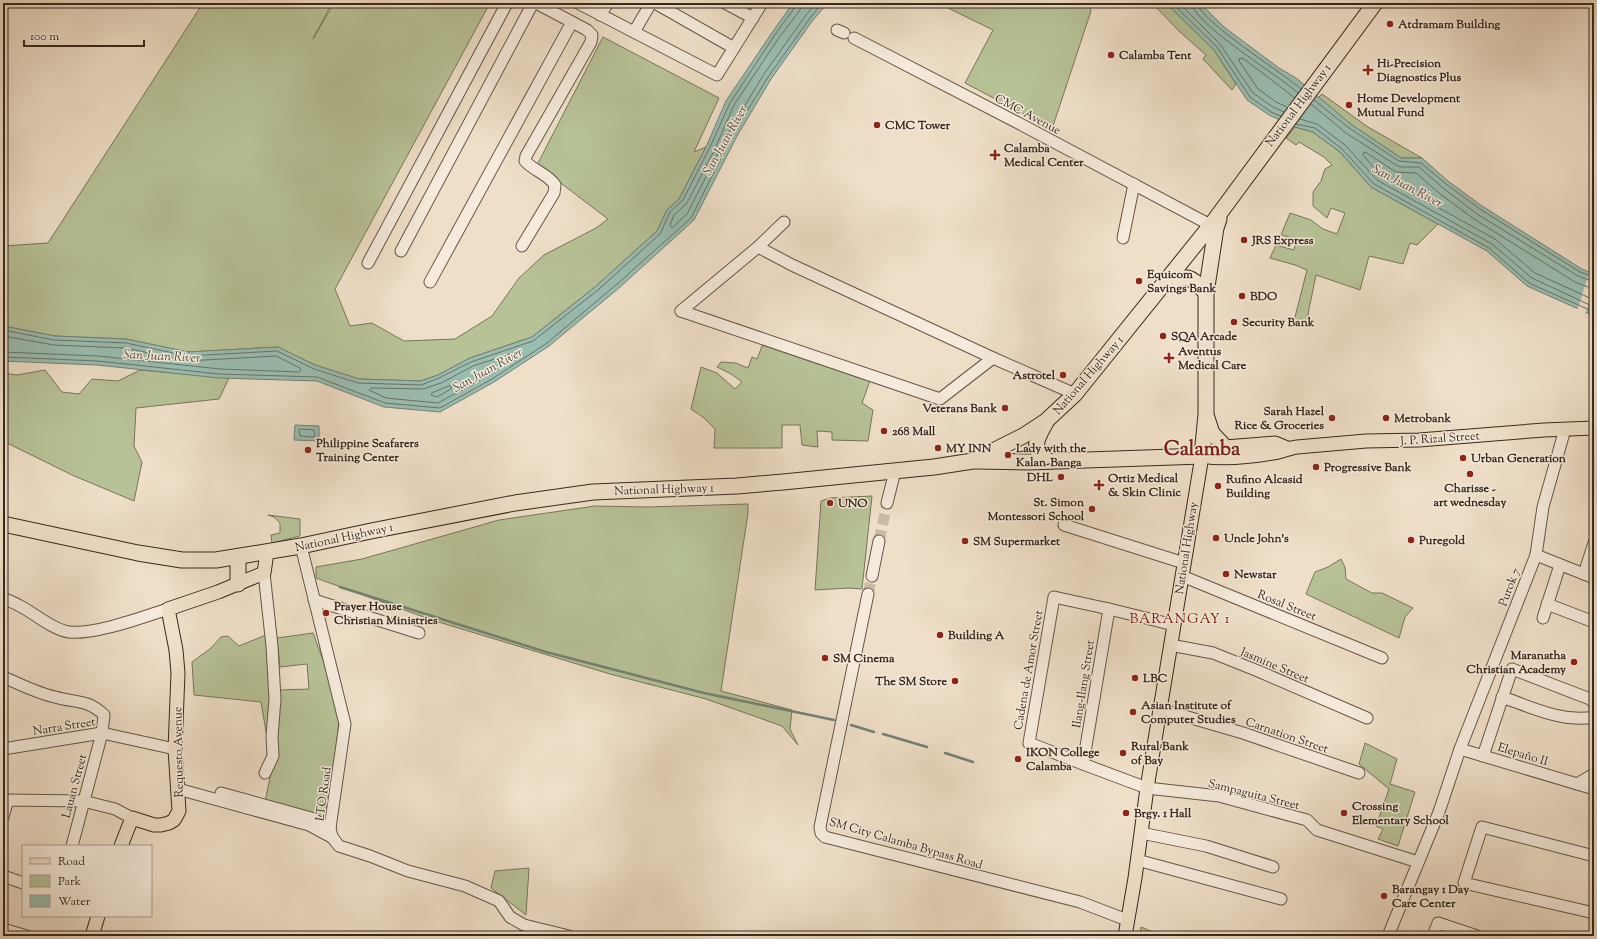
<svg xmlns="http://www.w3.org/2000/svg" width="1597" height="939" font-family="'Sorts Mill Goudy',serif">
	<rect width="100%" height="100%" fill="#efdfc8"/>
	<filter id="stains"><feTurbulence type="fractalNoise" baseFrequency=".005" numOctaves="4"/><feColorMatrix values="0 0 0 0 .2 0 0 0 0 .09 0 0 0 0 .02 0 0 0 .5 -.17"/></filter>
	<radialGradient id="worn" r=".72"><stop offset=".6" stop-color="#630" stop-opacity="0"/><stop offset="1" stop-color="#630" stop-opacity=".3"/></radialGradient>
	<!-- green -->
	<g fill="#b7c297" stroke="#77765a">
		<polygon points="203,3 332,3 313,39 334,3 490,3 335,289 350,326 372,323 404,341 455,339 492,316 519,278 544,255 596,228 608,219 537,165 603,37 719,98 694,152 706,147 679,199 667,210 657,231 595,287 532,337 470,358 438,375 421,381 359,379 315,365 278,347 188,352 126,339 55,336 3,326 3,246 48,243"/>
		<polygon points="947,3 1088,3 1091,11 1052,129 965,83 993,30 946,7"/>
		<polygon points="1152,3 1166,3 1214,50 1236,84 1232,90 1203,59 1206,55 1179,31"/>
		<polygon points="1322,94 1368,127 1422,158 1401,158 1352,125 1318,98"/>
		<polygon points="1295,127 1313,132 1340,152 1371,187 1438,224 1417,245 1410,243 1403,264 1369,256 1360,290 1316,275 1306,324 1294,321 1307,270 1295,265 1270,258 1276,245 1294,250 1296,239 1281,235 1290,213 1311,220 1323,229 1337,234 1345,213 1331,208 1327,218 1313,206 1313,192 1321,181 1325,169 1332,165 1324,157 1299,142 1296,145 1286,138"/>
		<polygon points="764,341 871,378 862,403 873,410 868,441 832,440 832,432 817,431 818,447 802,445 800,425 782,425 782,448 714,448 715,429 704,418 691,409 701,367 717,373 735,389 742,382 731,374 717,367 721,362 736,363 748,368 752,357 757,359"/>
		<polygon points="45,370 62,392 79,394 92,379 118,381 140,370 229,378 219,399 136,408 134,446 142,462 134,501 72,475 3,441 3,373 17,375"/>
		<polygon points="872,496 862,589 849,588 815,590 821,501 830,498"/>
		<polygon points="748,504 748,513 721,691 792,710 790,729 798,745 782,726 706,699 610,674 432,620 316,578 316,567 362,559 499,520 595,506 647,507"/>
		<polygon points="268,515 300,519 300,536 272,543 271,535 280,533 280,523 274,517"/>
		<polygon points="1341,559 1345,567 1346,579 1372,593 1382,593 1413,608 1405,617 1399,638 1306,594 1315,572 1328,567"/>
		<polygon points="313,633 330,679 339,721 327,834 264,807 272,767 261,702 194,695 192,662 210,649 221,637 228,636 239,646 266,635 280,690 309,689 307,664 280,667 277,638"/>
		<polygon points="1365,743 1397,759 1390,784 1415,792 1398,846 1378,839 1383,829 1376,826 1389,789 1359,764"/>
		<polygon points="529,868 526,915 491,888 495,871"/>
		<polygon points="1141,927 1163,936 1140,936"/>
	</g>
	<!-- water -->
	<g fill="#9abdb1" stroke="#728276">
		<polygon points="793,3 828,3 813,20 771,79 737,136 694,220 619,288 549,346 494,382 440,412 384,407 317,381 219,378 97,365 3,361 3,326 55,336 126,339 188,352 278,347 315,365 359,379 421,381 438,375 470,358 532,337 595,287 657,231 667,210 679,199 706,147 726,101 771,34"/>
		<polygon points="1166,3 1200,3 1224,27 1279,68 1296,78 1352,125 1401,158 1422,158 1448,181 1482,206 1582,269 1594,274 1594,316 1527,286 1487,251 1371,187 1340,152 1313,132 1295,127 1269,115 1247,100 1214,50"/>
		<polygon points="295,425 319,426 319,441 294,440"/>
	</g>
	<!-- pier -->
	<polygon fill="#efdfc8" points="1590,270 1594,271 1594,286 1585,315 1577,311"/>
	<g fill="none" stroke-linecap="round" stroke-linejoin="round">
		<!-- shore -->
		<g stroke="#687367" stroke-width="1">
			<polyline points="802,3 800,10 778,39 734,105 714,151 687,203 674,215 670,225 671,227 673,227 687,214 729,132 764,74 806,15 816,3"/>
			<polyline points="1172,3 1217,47 1250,97 1271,112 1281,116"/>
			<polyline points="1179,3 1220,44 1253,93 1273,107 1284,112"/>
			<path d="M1192,3c1,21 88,73 106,90"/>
			<path d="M1197,3c2,17 87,71 104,86"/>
			<polyline points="1314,100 1349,128 1399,161 1421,163 1446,184 1480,209 1580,272 1594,277"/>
			<polyline points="1311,104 1346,133 1396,165 1400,167 1419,167 1443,188 1477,214 1578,276 1594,282"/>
			<polyline points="1287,107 1276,102 1258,89 1239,61 1239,59 1242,58 1248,62 1295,98"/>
			<polyline points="1300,119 1317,124 1345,145 1377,180 1492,244 1532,278 1594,307"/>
			<polyline points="1296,124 1315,128 1342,149 1374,184 1489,248 1529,283 1594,312"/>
			<polyline points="1594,288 1588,287 1575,282 1474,219 1439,193 1416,173 1396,172 1365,152 1363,153 1363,155 1381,176 1495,239 1535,273 1594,300"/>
			<polyline points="3,330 54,340 126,343 188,356 277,351 314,369 358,383 421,385 439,378 471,362 533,341 598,290 660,234 670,212 683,200 709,149 730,103 774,36 795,7 797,3"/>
			<polyline points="3,336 54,345 125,348 187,361 276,356 300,368 301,370 299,372 220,369 98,356 3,352"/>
			<polygon points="517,352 520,353 519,355 489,375 438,403 386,398 369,390 371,388 423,389 441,383 473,366"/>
			<polyline points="3,357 98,361 219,374 317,377 385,403 440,408 492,379 547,343 617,284 691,218 733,134 768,77 810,18 822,3"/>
			<polygon points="449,386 452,386 451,389 437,397 431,395 432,393"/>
			<polygon points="300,429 314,430 315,436 313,437 300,436 299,431"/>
		</g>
		<!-- stream -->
		<g stroke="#728276" stroke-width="2.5">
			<polyline points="340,587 546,652 704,693 834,720"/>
			<polyline points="851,725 874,732"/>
			<polyline points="883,734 927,747"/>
			<polyline points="945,753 973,762"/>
		</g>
		<!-- minor-tunnel -->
		<g stroke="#cabba6" stroke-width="11" stroke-dasharray="11 5.5" stroke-linecap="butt">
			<polyline points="879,541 887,503"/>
			<polyline points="868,594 872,576"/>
		</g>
		<defs>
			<g id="minor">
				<polyline points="578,3 717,75 762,3"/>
				<polyline points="655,3 734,48"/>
				<polyline points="725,3 753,18"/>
				<polyline points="600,15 608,3"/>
				<polyline points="837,30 844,33"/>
				<polyline points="634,32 651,3"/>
				<polyline points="854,38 1022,125 1216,228"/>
				<polyline points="1123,238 1134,184"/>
				<path d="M522,246l32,-53 1,-8c-7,-11 -21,-14 -30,-24l1,-5 65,-114 1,-7 -5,-5 -51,-27"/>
				<polyline points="758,247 792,265 993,358 1075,394"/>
				<polyline points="401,251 533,3"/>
				<polyline points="368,263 507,3"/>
				<polyline points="430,282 572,22"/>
				<polyline points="681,311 940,399 993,358"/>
				<polyline points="681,311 758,247 784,222"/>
				<polyline points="887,503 895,471"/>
				<polyline points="1064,525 1184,563"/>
				<polyline points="301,546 345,724 330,828 332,837 339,846 370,856 408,871 465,886 499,901 510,917 524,925 569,936"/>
				<polyline points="1536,555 1594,578"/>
				<polyline points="264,573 272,646 275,699 272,736 273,756 265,773"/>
				<polyline points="1584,574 1594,543"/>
				<polyline points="872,576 879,541"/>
				<polyline points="1182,576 1382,658"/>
				<polyline points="868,594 820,827 821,833 825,837 1080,902 1127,920"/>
				<path d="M3,598c6,3 12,5 17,8 14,7 33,24 49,26 26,3 74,-15 99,-23"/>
				<polyline points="314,600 419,633"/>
				<polyline points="1547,604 1594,622"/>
				<polyline points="1543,618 1560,565"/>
				<polyline points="1174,625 1109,609 1054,597 1029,743 1083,764 1147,788 1219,796 1307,820 1317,830 1418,862"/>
				<polyline points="1170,645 1213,653 1258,671 1367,718"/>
				<path d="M3,677c17,7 34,16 52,20 20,6 33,2 49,18l-2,18 -30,113"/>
				<path d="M1502,697c29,10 61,26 92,20"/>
				<polyline points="1160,709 1243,733 1359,773"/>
				<polyline points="3,749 102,733 175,749"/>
				<polyline points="1460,749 1594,789"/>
				<polyline points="1483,756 1512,669 1590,699 1594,703"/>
				<polyline points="1083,764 1109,609"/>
				<polyline points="1577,784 1594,774"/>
				<polyline points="178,789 309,825 333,838"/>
				<polyline points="221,793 311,818 330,828"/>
				<polyline points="3,817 8,800 83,801 115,809 132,818"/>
				<polyline points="1141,833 1206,846 1273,867"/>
				<polyline points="1594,856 1482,827 1464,883 1594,913"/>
				<polyline points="1137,860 1281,899"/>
				<polyline points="3,876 23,883"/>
				<polyline points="3,929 27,936"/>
				<polyline points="1388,936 1439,812 1460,749 1536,555 1543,507 1565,429"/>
				<polyline points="1433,936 1438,923 1477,936"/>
			</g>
			<g id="major">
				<polyline points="1216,451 1225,447 1275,443 1287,448"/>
				<path d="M1202,456c23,4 48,1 71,-3 8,-1 16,-5 24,-6l69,-6 53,-1 125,-10 50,-2"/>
				<polyline points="121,846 132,818 154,825 161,825 169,823 174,820 179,811 175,749 178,673 176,650 168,609 218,592 264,573 267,552"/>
				<polyline points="92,936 98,916"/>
				<polyline points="1125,936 1135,878 1147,788 1202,456"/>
			</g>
			<g id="highway">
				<path d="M1165,282c21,-7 26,-7 41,11"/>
				<polyline points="1207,418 1212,433 1225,447"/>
				<path d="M1046,422c-9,16 -16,26 1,39"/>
				<polyline points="976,461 1029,462 1202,456 1206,414 1206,293 1216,228 1219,219"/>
				<polyline points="3,524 138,553 182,560 216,560 301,546 371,531 515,503 593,492 737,486 783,482 934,467 973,461 1023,436 1046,421 1075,394 1211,225 1375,3"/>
				<polyline points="238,557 238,584"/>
			</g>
		</defs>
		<!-- minor casing -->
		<use href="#minor" stroke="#655648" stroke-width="13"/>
		<!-- major casing -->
		<use href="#major" stroke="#37291d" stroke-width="15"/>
		<!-- highway casing -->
		<use href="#highway" stroke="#37291d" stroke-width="17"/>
		<!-- minor -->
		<use href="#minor" stroke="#f5eadb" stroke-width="11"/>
		<!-- major -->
		<use href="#major" stroke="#efdfc8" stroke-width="13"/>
		<!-- highway -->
		<use href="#highway" stroke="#efdfc8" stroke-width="15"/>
	</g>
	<!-- markers -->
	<g fill="#8f2418" stroke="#f5eadb" stroke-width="1.5">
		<circle cx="1390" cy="24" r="4"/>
		<circle cx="1111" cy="55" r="4"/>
		<path d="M1366 64h4v4h4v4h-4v4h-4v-4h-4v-4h4z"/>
		<circle cx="1349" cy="105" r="4"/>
		<circle cx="877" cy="125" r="4"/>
		<path d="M993 149h4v4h4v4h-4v4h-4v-4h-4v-4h4z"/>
		<circle cx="1244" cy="240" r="4"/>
		<circle cx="1139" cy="281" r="4"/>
		<circle cx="1242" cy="296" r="4"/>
		<circle cx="1234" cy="322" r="4"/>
		<circle cx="1163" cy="336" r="4"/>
		<path d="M1167 352h4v4h4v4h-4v4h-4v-4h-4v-4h4z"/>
		<circle cx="1063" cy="375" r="4"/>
		<circle cx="1005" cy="408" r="4"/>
		<circle cx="1332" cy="418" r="4"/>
		<circle cx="1386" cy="418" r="4"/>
		<circle cx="884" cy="431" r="4"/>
		<circle cx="938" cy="448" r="4"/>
		<circle cx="308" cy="450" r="4"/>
		<circle cx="1008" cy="455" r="4"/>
		<circle cx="1463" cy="458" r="4"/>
		<circle cx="1316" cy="467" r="4"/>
		<circle cx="1470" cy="474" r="4"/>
		<circle cx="1061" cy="477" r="4"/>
		<path d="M1097 479h4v4h4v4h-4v4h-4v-4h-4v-4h4z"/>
		<circle cx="1218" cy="486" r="4"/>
		<circle cx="830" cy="503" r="4"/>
		<circle cx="1092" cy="509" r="4"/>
		<circle cx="1216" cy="538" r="4"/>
		<circle cx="1411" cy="540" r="4"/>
		<circle cx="965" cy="541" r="4"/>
		<circle cx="1226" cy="574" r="4"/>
		<circle cx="326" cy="613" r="4"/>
		<circle cx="940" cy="635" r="4"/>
		<circle cx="825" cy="658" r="4"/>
		<circle cx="1574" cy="662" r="4"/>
		<circle cx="1135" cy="678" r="4"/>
		<circle cx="955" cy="681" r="4"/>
		<circle cx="1133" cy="712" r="4"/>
		<circle cx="1123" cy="753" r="4"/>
		<circle cx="1018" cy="759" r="4"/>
		<circle cx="1126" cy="813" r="4"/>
		<circle cx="1344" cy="813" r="4"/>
		<circle cx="1384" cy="896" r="4"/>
	</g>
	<g text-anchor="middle" stroke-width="3" stroke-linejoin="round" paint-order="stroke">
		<!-- poi labels -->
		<g font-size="12" font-weight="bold" fill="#37291d" stroke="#f5eadb" text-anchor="start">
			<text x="1398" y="28">Atdramam Building</text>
			<text x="1119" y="59">Calamba Tent</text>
			<text x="1377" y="67">Hi-Precision<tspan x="1377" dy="14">Diagnostics Plus</tspan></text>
			<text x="1357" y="102">Home Development<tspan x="1357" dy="14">Mutual Fund</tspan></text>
			<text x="885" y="129">CMC Tower</text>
			<text x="1004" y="152">Calamba<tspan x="1004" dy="14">Medical Center</tspan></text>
			<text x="1252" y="244">JRS Express</text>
			<text x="1147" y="278">Equicom<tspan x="1147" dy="14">Savings Bank</tspan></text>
			<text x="1250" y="300">BDO</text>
			<text x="1242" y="326">Security Bank</text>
			<text x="1171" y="340">SQA Arcade</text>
			<text x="1178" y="355">Aventus<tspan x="1178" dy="14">Medical Care</tspan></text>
			<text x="1055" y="379" text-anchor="end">Astrotel</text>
			<text x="997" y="412" text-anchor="end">Veterans Bank</text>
			<text x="1324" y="415" text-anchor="end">Sarah Hazel<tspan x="1324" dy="14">Rice &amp; Groceries</tspan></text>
			<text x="1394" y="422">Metrobank</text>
			<text x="892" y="435">268 Mall</text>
			<text x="316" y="447">Philippine Seafarers<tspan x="316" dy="14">Training Center</tspan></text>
			<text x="946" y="452">MY INN</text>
			<text x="1016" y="452">Lady with the<tspan x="1016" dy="14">Kalan-Banga</tspan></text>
			<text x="1471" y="462">Urban Generation</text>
			<text x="1324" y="471">Progressive Bank</text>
			<text x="1053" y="481" text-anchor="end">DHL</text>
			<text x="1108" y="482">Ortiz Medical<tspan x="1108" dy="14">&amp; Skin Clinic</tspan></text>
			<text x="1226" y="483">Rufino Alcasid<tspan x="1226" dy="14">Building</tspan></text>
			<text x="1470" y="492" text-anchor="middle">Charisse -<tspan x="1470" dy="14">art wednesday</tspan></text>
			<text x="1084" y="506" text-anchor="end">St. Simon<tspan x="1084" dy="14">Montessori School</tspan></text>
			<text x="838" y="507">UNO</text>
			<text x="1224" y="542">Uncle John's</text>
			<text x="1419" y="544">Puregold</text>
			<text x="973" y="545">SM Supermarket</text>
			<text x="1234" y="578">Newstar</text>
			<text x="334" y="610">Prayer House<tspan x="334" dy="14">Christian Ministries</tspan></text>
			<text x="948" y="639">Building A</text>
			<text x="1566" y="659" text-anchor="end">Maranatha<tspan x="1566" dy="14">Christian Academy</tspan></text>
			<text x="833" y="662">SM Cinema</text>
			<text x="1143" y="682">LBC</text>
			<text x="947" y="685" text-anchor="end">The SM Store</text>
			<text x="1141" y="709">Asian Institute of<tspan x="1141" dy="14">Computer Studies</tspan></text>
			<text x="1131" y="750">Rural Bank<tspan x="1131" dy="14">of Bay</tspan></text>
			<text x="1026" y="756">IKON College<tspan x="1026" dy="14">Calamba</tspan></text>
			<text x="1352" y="810">Crossing<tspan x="1352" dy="14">Elementary School</tspan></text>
			<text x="1134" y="817">Brgy. 1 Hall</text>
			<text x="1392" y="893">Barangay 1 Day<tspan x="1392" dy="14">Care Center</tspan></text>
		</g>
		<!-- street labels -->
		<g font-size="12" fill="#37291d" stroke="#f5eadb">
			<text transform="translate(1298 105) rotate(-53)" y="4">National Highway 1</text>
			<text transform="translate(1028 114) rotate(28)" y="4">CMC Avenue</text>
			<text transform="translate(1088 375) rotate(-49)" y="4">National Highway 1</text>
			<text transform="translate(1440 438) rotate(-4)" y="4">J. P. Rizal Street</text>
			<text transform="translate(664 489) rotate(-2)" y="4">National Highway 1</text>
			<text transform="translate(344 537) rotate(-12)" y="4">National Highway 1</text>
			<text transform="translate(1186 548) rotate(-81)" y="4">National Highway</text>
			<text transform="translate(1509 587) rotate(-69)" y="4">Purok 7</text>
			<text transform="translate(1287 605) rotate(22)" y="4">Rosal Street</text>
			<text transform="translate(1275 665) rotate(23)" y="4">Jasmine Street</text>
			<text transform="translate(1028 670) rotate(-80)" y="4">Cadena de Amor Street</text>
			<text transform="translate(1083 684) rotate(-81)" y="4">Ilang-Ilang Street</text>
			<text transform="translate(64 726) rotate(-9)" y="4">Narra Street</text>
			<text transform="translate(1287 735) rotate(19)" y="4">Carnation Street</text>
			<text transform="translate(178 752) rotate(-91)" y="4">Requesto Avenue</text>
			<text transform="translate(1523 754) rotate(17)" y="4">Elepaño II</text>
			<text transform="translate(74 786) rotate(-75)" y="4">Lauan Street</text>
			<text transform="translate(323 794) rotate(-82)" y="4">LTO Road</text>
			<text transform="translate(1254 794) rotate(14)" y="4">Sampaguita Street</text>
			<text transform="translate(906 843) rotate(16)" y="4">SM City Calamba Bypass Road</text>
		</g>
		<!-- water labels -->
		<g font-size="13" font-style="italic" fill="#504e42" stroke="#f5eadb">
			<text transform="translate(724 140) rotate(-61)" y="5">San Juan River</text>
			<text transform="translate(1408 185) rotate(28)" y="5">San Juan River</text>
			<text transform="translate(162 355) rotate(3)" y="5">San Juan River</text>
			<text transform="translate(487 369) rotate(-29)" y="5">San Juan River</text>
		</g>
		<!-- quarter labels -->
		<g font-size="14" letter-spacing="1" fill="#7a1f14" stroke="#f5eadb">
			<text x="1180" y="623">BARANGAY 1</text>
		</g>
		<!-- town labels -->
		<g font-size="20" font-weight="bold" fill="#7a1f14" stroke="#f5eadb">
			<text x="1202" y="455">Calamba</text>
		</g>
	</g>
	<!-- margin -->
	<rect width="1597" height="939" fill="none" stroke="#efdfc8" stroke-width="16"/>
	<rect x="4" y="4" width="1589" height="931" fill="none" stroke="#37291d" stroke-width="2"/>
	<rect x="8" y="8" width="1581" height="923" fill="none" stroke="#37291d"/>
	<!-- legend -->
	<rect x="22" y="845" width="130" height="72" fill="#f5eadb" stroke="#a99d8f"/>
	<rect x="30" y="858" width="20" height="6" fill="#efdfc8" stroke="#a99d8f"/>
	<text x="58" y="865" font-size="12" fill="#37291d">Road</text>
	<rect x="30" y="875" width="20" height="12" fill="#b7c297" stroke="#a99d8f"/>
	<text x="58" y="885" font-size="12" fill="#37291d">Park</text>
	<rect x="30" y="895" width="20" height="12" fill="#9abdb1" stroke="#a99d8f"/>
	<text x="58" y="905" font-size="12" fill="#37291d">Water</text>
	<!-- scale -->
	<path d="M24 40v6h120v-6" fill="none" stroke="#37291d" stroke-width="2"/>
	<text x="30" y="40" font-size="12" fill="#37291d" stroke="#f5eadb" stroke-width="3" paint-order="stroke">100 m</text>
	<rect width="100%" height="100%" filter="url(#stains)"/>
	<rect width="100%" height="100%" fill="url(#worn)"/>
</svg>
